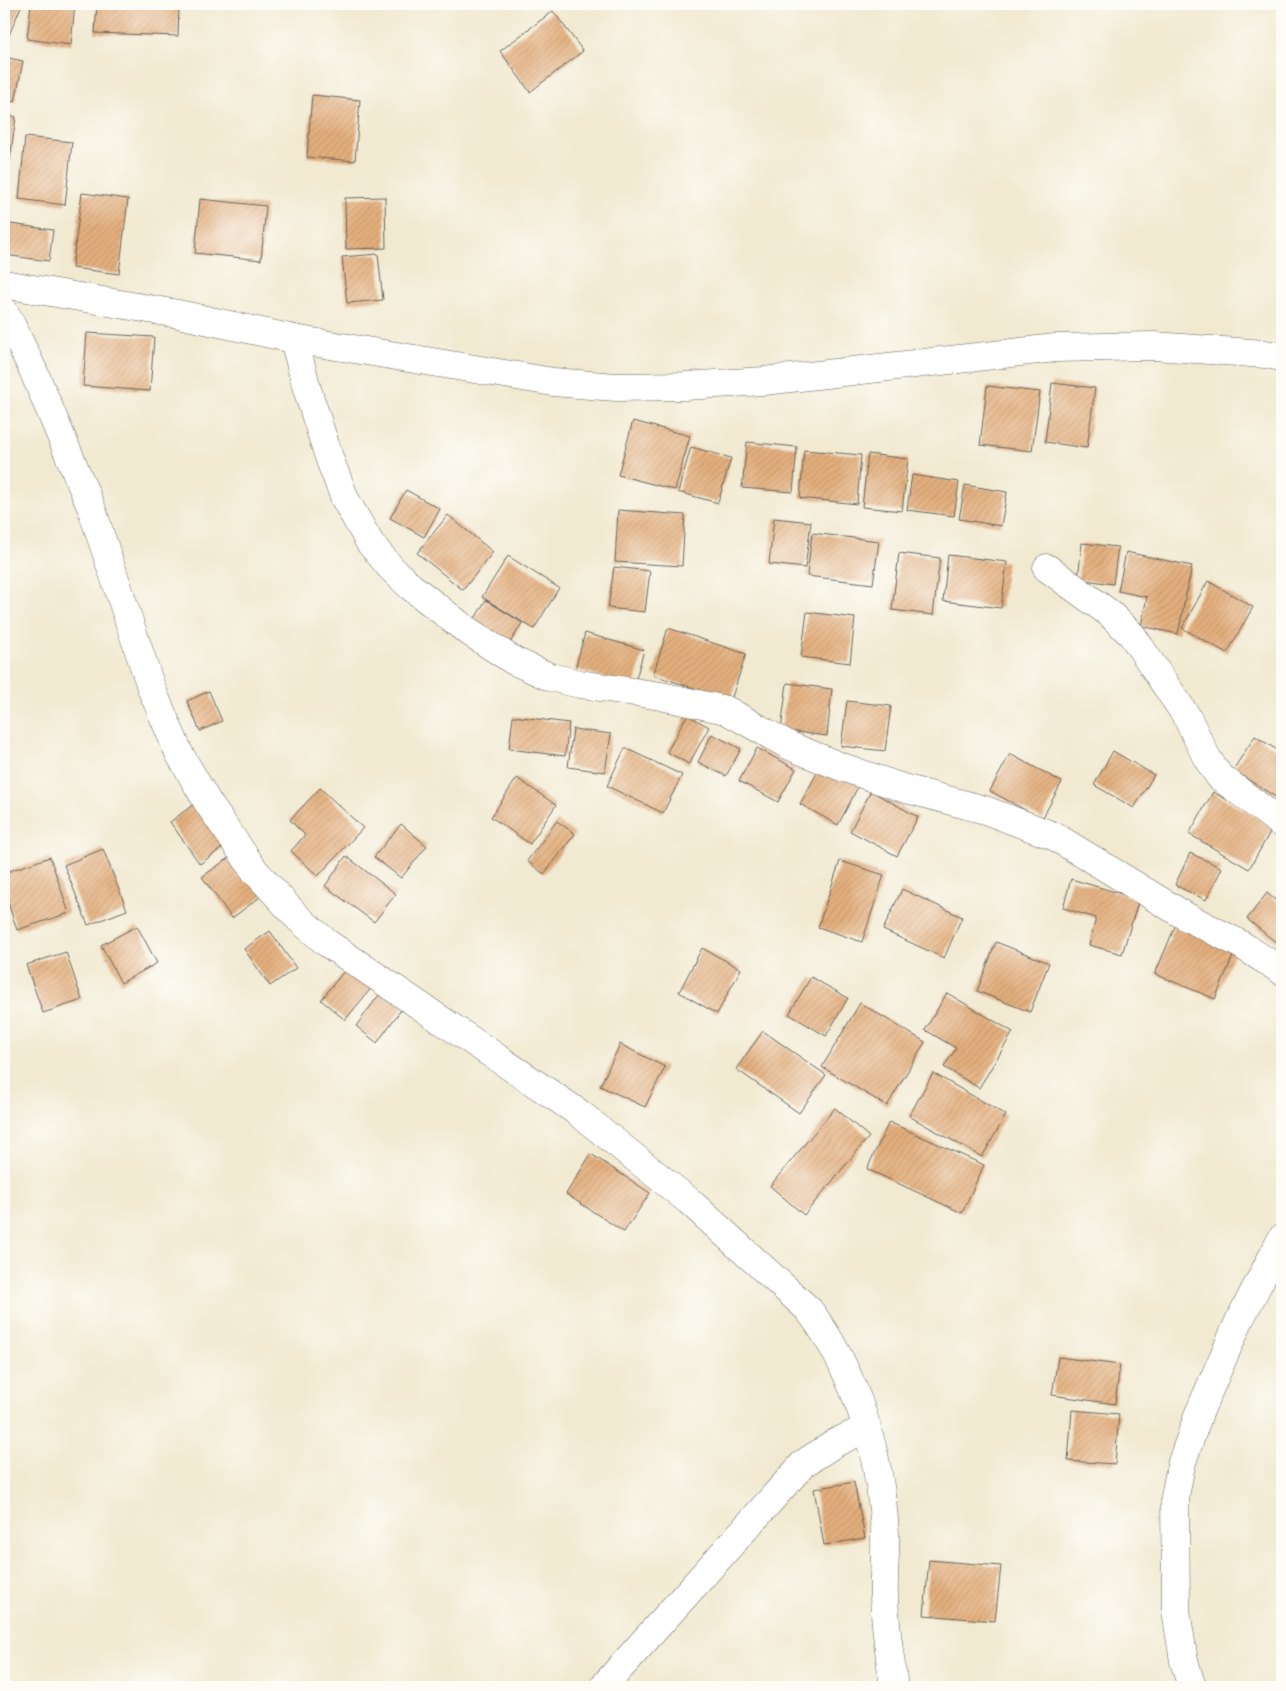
<svg xmlns="http://www.w3.org/2000/svg" width="1286" height="1691" font-family="Kalam,sans-serif">
	<defs>
		<pattern id="building-hatch" width="6" height="6" patternUnits="userSpaceOnUse" patternTransform="scale(1.25)"><rect width="6" height="6" fill="#e4af7d"/><path d="M-1 1l2-2M0 6l6-6M5 7l2-2" fill="none" stroke="#c3966b"/></pattern>
	</defs>
	<rect width="100%" height="100%" fill="#fdfcf7"/>
	<filter id="ink" filterUnits="userSpaceOnUse"><feTurbulence type="fractalNoise" baseFrequency=".02" numOctaves="2"/><feDisplacementMap in="SourceGraphic" scale="10" xChannelSelector="R" yChannelSelector="G"/><feConvolveMatrix kernelMatrix="1 2 1 2 8 2 1 2 1" color-interpolation-filters="sRGB"/></filter>
	<filter id="wash" filterUnits="userSpaceOnUse"><feTurbulence type="fractalNoise" baseFrequency=".0096" numOctaves="4" result="noise"/><feDisplacementMap in="SourceGraphic" scale="20" xChannelSelector="R" yChannelSelector="G"/><feGaussianBlur stdDeviation="1.12" result="paint"/><feColorMatrix in="noise" values="0 0 0 0 0 0 0 0 0 0 0 0 0 0 0 0 0 1.4 0 .05"/><feComposite in="paint" operator="in"/></filter>
	<g filter="url(#wash)">
		<rect width="100%" height="100%" fill="#f1e9d0"/>
		<g id="blocks">
			<!-- building -->
			<g fill="url(#building-hatch)">
				<polygon points="4,4 22,4 6,42 4,41"/>
				<polygon points="31,4 75,4 71,45 27,39"/>
				<polygon points="97,4 179,4 178,36 95,33"/>
				<polygon points="553,11 583,51 530,92 500,51"/>
				<polygon points="4,57 23,61 15,102 4,100"/>
				<polygon points="312,95 360,100 355,161 307,157"/>
				<polygon points="4,115 16,117 5,194 4,194"/>
				<polygon points="25,137 72,142 65,205 19,199"/>
				<polygon points="82,193 128,199 119,274 72,268"/>
				<polygon points="385,197 386,248 346,249 345,198"/>
				<polygon points="200,199 266,206 261,260 195,253"/>
				<polygon points="4,223 53,230 49,261 4,255"/>
				<polygon points="378,254 383,300 347,303 342,257"/>
				<polygon points="87,333 154,337 150,391 83,386"/>
				<polygon points="1052,383 1095,388 1087,448 1045,442"/>
				<polygon points="987,386 1040,392 1032,451 980,445"/>
				<polygon points="633,421 690,436 675,490 618,475"/>
				<polygon points="747,442 797,447 793,492 742,488"/>
				<polygon points="691,447 731,458 718,503 678,492"/>
				<polygon points="804,450 861,455 857,504 800,498"/>
				<polygon points="868,454 908,459 902,511 862,507"/>
				<polygon points="912,475 959,482 954,516 907,510"/>
				<polygon points="965,485 1007,492 1001,526 959,519"/>
				<polygon points="406,490 440,509 424,537 390,518"/>
				<polygon points="618,510 685,515 682,566 615,562"/>
				<polygon points="448,515 493,552 463,590 417,553"/>
				<polygon points="774,518 811,522 805,568 769,564"/>
				<polygon points="812,533 879,541 873,584 807,576"/>
				<polygon points="1082,543 1118,547 1113,584 1078,579"/>
				<polygon points="1126,552 1192,566 1178,634 1141,626 1147,597 1118,591"/>
				<polygon points="899,553 940,558 933,615 892,610"/>
				<polygon points="948,555 1007,562 1001,608 943,601"/>
				<polygon points="508,556 559,588 534,629 482,597"/>
				<polygon points="614,567 650,571 645,612 608,608"/>
				<polygon points="1208,581 1253,607 1227,653 1182,628"/>
				<polygon points="486,600 522,623 510,643 474,620"/>
				<polygon points="807,612 855,618 850,663 801,657"/>
				<polygon points="668,628 746,654 731,700 653,675"/>
				<polygon points="585,633 644,650 634,686 575,669"/>
				<polygon points="787,683 832,689 827,736 781,730"/>
				<polygon points="209,691 222,721 200,731 187,701"/>
				<polygon points="847,701 891,706 885,751 841,746"/>
				<polygon points="687,715 709,727 689,764 667,752"/>
				<polygon points="513,716 569,723 565,756 509,749"/>
				<polygon points="573,729 611,734 605,772 568,767"/>
				<polygon points="712,734 741,749 726,776 698,762"/>
				<polygon points="1255,736 1282,753 1282,801 1233,770"/>
				<polygon points="625,748 682,775 663,813 607,786"/>
				<polygon points="757,748 796,769 778,802 739,781"/>
				<polygon points="1113,751 1154,775 1134,808 1094,785"/>
				<polygon points="1010,754 1062,782 1042,819 990,791"/>
				<polygon points="823,762 860,783 838,825 800,804"/>
				<polygon points="517,778 556,805 530,844 491,817"/>
				<polygon points="320,788 363,828 318,876 291,851 305,835 290,820"/>
				<polygon points="871,791 918,817 897,856 850,831"/>
				<polygon points="1213,792 1273,827 1249,869 1189,834"/>
				<polygon points="198,801 229,843 200,864 170,822"/>
				<polygon points="557,821 575,834 544,874 527,861"/>
				<polygon points="401,824 427,846 401,878 374,857"/>
				<polygon points="103,849 127,910 88,925 64,865"/>
				<polygon points="1190,853 1222,868 1206,900 1175,885"/>
				<polygon points="234,854 264,894 232,918 202,877"/>
				<polygon points="346,856 396,894 374,922 325,886"/>
				<polygon points="50,857 69,913 17,930 4,891 4,873"/>
				<polygon points="840,861 884,875 862,942 818,927"/>
				<polygon points="1071,879 1139,899 1122,954 1089,945 1096,918 1063,908"/>
				<polygon points="902,889 962,917 944,958 883,930"/>
				<polygon points="1267,893 1282,906 1282,939 1278,944 1247,919"/>
				<polygon points="1176,924 1236,949 1215,999 1155,974"/>
				<polygon points="137,926 157,963 121,983 101,945"/>
				<polygon points="270,931 296,968 270,986 244,949"/>
				<polygon points="996,942 1049,963 1030,1012 977,991"/>
				<polygon points="702,948 741,969 717,1014 679,992"/>
				<polygon points="66,952 82,1000 43,1013 26,965"/>
				<polygon points="348,966 373,986 345,1020 321,1000"/>
				<polygon points="811,977 848,998 826,1036 789,1014"/>
				<polygon points="382,991 403,1007 377,1043 356,1026"/>
				<polygon points="947,993 1013,1032 979,1088 944,1067 956,1048 925,1030"/>
				<polygon points="860,1003 925,1042 887,1106 822,1067"/>
				<polygon points="763,1031 826,1075 799,1113 736,1069"/>
				<polygon points="620,1044 665,1067 645,1107 600,1086"/>
				<polygon points="933,1073 1006,1115 982,1157 909,1116"/>
				<polygon points="835,1108 869,1137 804,1215 770,1186"/>
				<polygon points="889,1122 984,1165 962,1213 867,1169"/>
				<polygon points="591,1154 650,1193 624,1232 566,1194"/>
				<polygon points="1058,1357 1120,1365 1115,1404 1052,1395"/>
				<polygon points="1072,1410 1119,1414 1115,1464 1068,1461"/>
				<polygon points="854,1482 865,1538 824,1545 814,1489"/>
				<polygon points="929,1560 1001,1566 995,1621 924,1615"/>
			</g>
		</g>
	</g>
	<g filter="url(#ink)">
		<use href="#blocks" fill-opacity="0" stroke="#67645b" stroke-width="1"/>
		<g fill="none" stroke-linecap="round" stroke-linejoin="round">
			<defs>
				<g id="minor">
					<polyline points="4,284 178,314 294,339 307,389 330,460 345,499 370,543 391,568 410,586 465,629 514,661 550,677 580,684 661,696 726,710 790,746 839,766 903,788 985,810 1054,836 1154,897 1187,917 1240,944 1282,971"/>
					<path d="M4,311l9,17 20,42 58,137 61,183 27,63 29,50 47,68 44,48 28,24 252,170 110,88 120,109c48,64 72,146 76,225 1,20 -2,41 -1,61 1,31 6,61 10,91"/>
					<polyline points="294,339 553,382 616,387 685,386 764,381 1056,348 1154,346 1265,354 1282,357"/>
					<polyline points="1047,568 1109,613 1132,635 1187,717 1207,758 1219,776 1282,824"/>
					<polyline points="603,1687 804,1463 837,1442 867,1428"/>
					<polyline points="1192,1687 1184,1661 1176,1611 1175,1497 1181,1465 1199,1413 1239,1321 1282,1238"/>
				</g>
			</defs>
			<!-- minor casing -->
			<use href="#minor" stroke="#67645b" stroke-width="29"/>
			<!-- minor -->
			<use href="#minor" stroke="#fff" stroke-width="28"/>
		</g>
	</g>
	<!-- margin -->
	<rect width="1286" height="1691" fill="none" stroke="#fdfcf7" stroke-width="20"/>
</svg>
